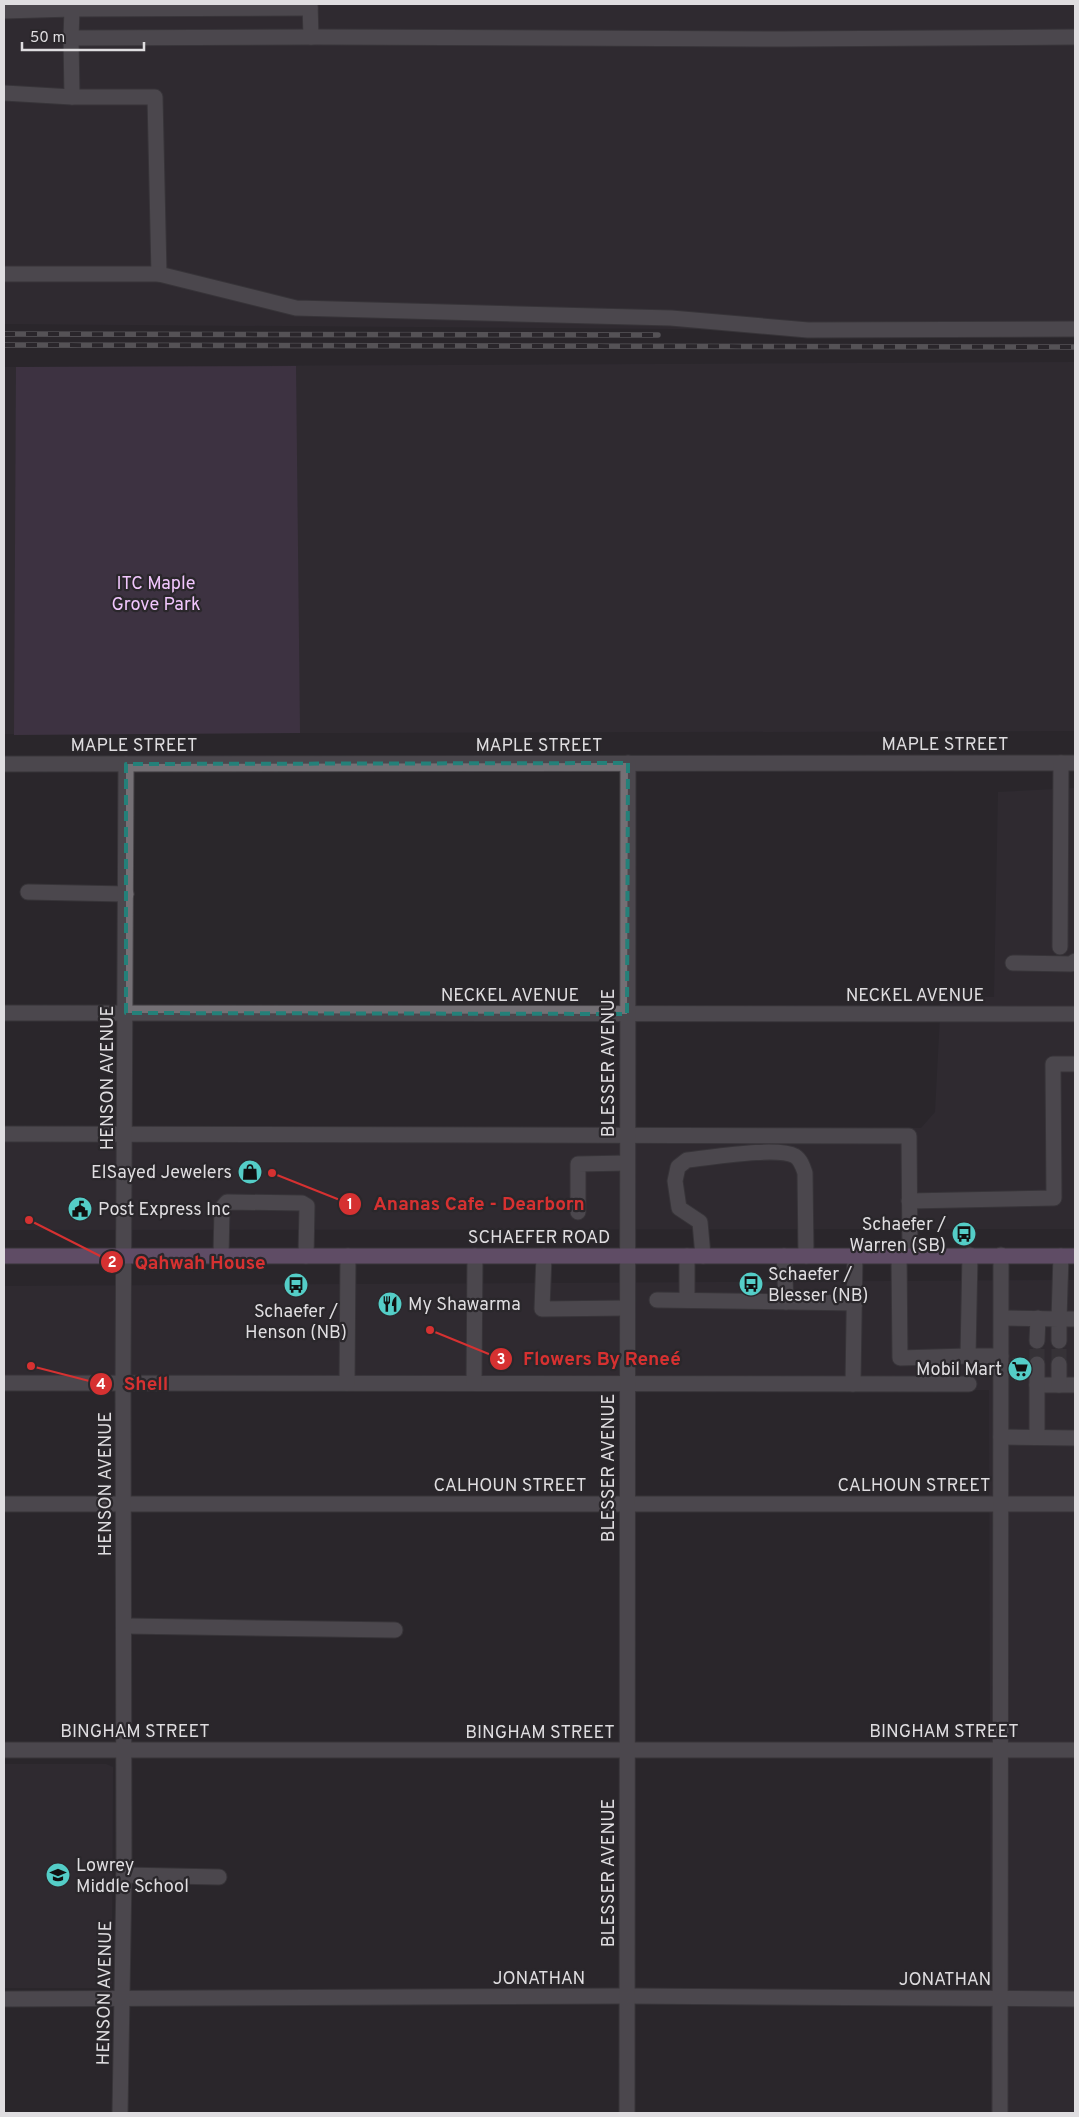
<svg xmlns="http://www.w3.org/2000/svg" width="1079" height="2117" font-family="Overpass,sans-serif">
	<rect width="100%" height="100%" fill="#2a272b"/>
	<!-- built -->
	<g fill="#352f37">
		<polygon points="4,4 1075,4 1075,332 4,324"/>
		<polygon points="1075,362 1075,731 4,734 4,367"/>
		<polygon points="1075,788 1075,1229 4,1230 4,1126 921,1128 935,1112 941,997 994,997 998,792"/>
		<polygon points="1075,1280 1075,2113 991,2113 989,1390 4,1391 4,1286"/>
		<polygon points="4,1764 106,1764 113,1767 112,1983 109,1988 4,1988"/>
	</g>
	<!-- green -->
	<polygon fill="#55415b" points="296,366 300,733 14,735 16,367"/>
	<g fill="none" stroke-linecap="round" stroke-linejoin="round">
		<!-- minor-tunnel -->
		<g stroke="#454246" stroke-width="15" stroke-dasharray="15 8" stroke-linecap="butt">
			<polyline points="1037,1364 1037,1341"/>
			<polyline points="1059,1364 1059,1341"/>
		</g>
		<defs>
			<g id="minor">
				<polyline points="73,4 72,9 310,8"/>
				<polyline points="310,4 311,37"/>
				<polyline points="4,11 72,9 71,38"/>
				<polyline points="1075,37 785,39 318,37 71,38 72,97 155,97 159,274 296,308 671,318 808,330 1075,329"/>
				<polyline points="4,93 72,97"/>
				<polyline points="4,274 159,274"/>
				<polyline points="4,764 1075,763"/>
				<polyline points="28,892 126,894"/>
				<polyline points="1060,947 1061,763"/>
				<polyline points="1013,963 1071,964 1075,961"/>
				<polyline points="4,1013 1075,1014"/>
				<polyline points="4,1134 909,1136 910,1255"/>
				<polyline points="909,1201 1054,1198 1053,1064 1075,1064"/>
				<polyline points="578,1212 578,1164 627,1163"/>
				<polyline points="899,1255 900,1358 968,1356 970,1255"/>
				<polyline points="221,1256 222,1208 227,1202 302,1203 307,1206 306,1256"/>
				<polyline points="544,1256 542,1309 627,1308"/>
				<polyline points="687,1256 687,1300"/>
				<path d="M703,1256l-3,-34 -21,-14 -4,-27 3,-14 9,-7c22,-2 90,-14 108,-4 6,4 8,11 10,17l1,83"/>
				<polyline points="784,1256 786,1302"/>
				<polyline points="1061,1256 1059,1319 1075,1319"/>
				<polyline points="657,1300 855,1303"/>
				<polyline points="1002,1318 1059,1319 1059,1341"/>
				<polyline points="1037,1341 1038,1318"/>
				<polyline points="968,1356 1001,1356"/>
				<polyline points="1037,1364 1037,1385 1075,1385"/>
				<polyline points="1059,1364 1059,1385"/>
				<polyline points="4,1383 969,1384"/>
				<polyline points="347,1383 348,1256"/>
				<polyline points="474,1383 475,1256"/>
				<polyline points="853,1384 855,1255"/>
				<polyline points="1001,1437 1075,1438"/>
				<polyline points="1037,1437 1037,1385"/>
				<polyline points="4,1504 1075,1504"/>
				<polyline points="125,1626 395,1630"/>
				<polyline points="4,1750 1075,1750"/>
				<polyline points="124,1875 219,1877"/>
				<polyline points="4,1999 627,1996 1075,1999"/>
				<polyline points="120,2113 124,1875 123,1383 126,764"/>
				<polyline points="627,2113 628,763"/>
				<polyline points="1000,2113 1001,1255"/>
			</g>
			<polyline id="major" points="4,1256 1075,1256"/>
		</defs>
		<!-- minor casing -->
		<use href="#minor" stroke="#484549" stroke-width="17"/>
		<!-- major casing -->
		<use href="#major" stroke="#484549" stroke-width="17"/>
		<!-- minor -->
		<use href="#minor" stroke="#747075" stroke-width="15"/>
		<!-- major -->
		<use href="#major" stroke="#a07aab" stroke-width="15"/>
		<defs>
			<g id="rail">
				<polyline points="4,334 658,335"/>
				<polyline points="4,345 1075,347"/>
			</g>
		</defs>
		<!-- rail casing -->
		<use href="#rail" stroke="#89878a" stroke-width="5.5"/>
		<!-- rail -->
		<use href="#rail" stroke="#2a272b" stroke-width="4" stroke-dasharray="11" stroke-linecap="butt"/>
	</g>
	<!-- marked area -->
	<path d="M0 0H1079V2117H0ZM628,763l-1,251 -501,-1v-249z" fill="#2a272b" fill-opacity=".55" fill-rule="evenodd"/>
	<path fill="none" stroke="#248079" stroke-width="4" stroke-dasharray="10 6" stroke-linejoin="round" d="M628,763l-1,251 -501,-1v-249z"/>
	<!-- icons -->
	<defs>
		<symbol id="shop-disc" viewBox="-11 -11 22 22"><circle r="9.5" fill="#54cdc7" stroke="#2a272b"/><path d="M-5-2.5h2.3a2.7 3.5 0 0 1 5.4 0H5L5.5 6h-11ZM-1.5-2.5h3a1.5 2.3 0 0 0-3 0Z" fill="#111"/></symbol>
		<symbol id="civic-disc" viewBox="-11 -11 22 22"><circle r="9.5" fill="#54cdc7" stroke="#2a272b"/><path d="M-.6-6.5H3V-4.5H.6V-3L4-1V1h2V6H-6V1h2V-1L-.6-3ZM-1.2 2.5V6h2.4V2.5Z" fill="#111"/></symbol>
		<symbol id="bus-disc" viewBox="-11 -11 22 22"><circle r="9.5" fill="#54cdc7" stroke="#2a272b"/><path d="M-5-6H5V4H4V6H2V4H-2V6H-4V4H-5ZM-3.5-4V0h7V-4ZM-3.5 1.2v1.5H-2V1.2ZM2 1.2v1.5H3.5V1.2Z" fill="#111"/></symbol>
		<symbol id="restaurant-disc" viewBox="-11 -11 22 22"><circle r="9.5" fill="#54cdc7" stroke="#2a272b"/><path d="M-5-6h1v4h1v-4h1v4h1v-4h1v5L-1.5 .5V6h-2V.5L-5-1ZM5-6V6H3V1.5H1.5Q1.5-4 5-6Z" fill="#111"/></symbol>
		<symbol id="supermarket-disc" viewBox="-11 -11 22 22"><circle r="9.5" fill="#54cdc7" stroke="#2a272b"/><path d="M-6-5.5h2.5l.6 2H6L4.5 2H-2.5L-4.4-4H-6ZM-1.5 3.2a1.3 1.3 0 1 0 .1 0ZM3 3.2a1.3 1.3 0 1 0 .1 0Z" fill="#111"/></symbol>
		<symbol id="school-disc" viewBox="-11 -11 22 22"><circle r="9.5" fill="#54cdc7" stroke="#2a272b"/><path d="M0-5L7-2L0 1L-7-2ZM-4 1L0 2.5L4 1V4Q0 6-4 4Z" fill="#111"/></symbol>
	</defs>
	<g fill-rule="evenodd">
		<use href="#shop-disc" x="236" y="1158" width="28" height="28"/>
		<use href="#civic-disc" x="66" y="1195" width="28" height="28"/>
		<use href="#bus-disc" x="950" y="1220" width="28" height="28"/>
		<use href="#bus-disc" x="737" y="1270" width="28" height="28"/>
		<use href="#bus-disc" x="282" y="1271" width="28" height="28"/>
		<use href="#restaurant-disc" x="376" y="1290" width="28" height="28"/>
		<use href="#supermarket-disc" x="1006" y="1355" width="28" height="28"/>
		<use href="#school-disc" x="44" y="1861" width="28" height="28"/>
	</g>
	<g text-anchor="middle" stroke-width="4.5" stroke-linejoin="round" paint-order="stroke">
		<!-- park labels -->
		<g font-size="18" fill="#f1c6fd" stroke="#2a272b">
			<text x="156" y="589">ITC Maple<tspan x="156" dy="21">Grove Park</tspan></text>
		</g>
		<!-- street labels -->
		<g font-size="18" fill="#dfdde0" stroke="#2a272b">
			<text x="945" y="750">MAPLE STREET</text>
			<text x="134" y="751">MAPLE STREET</text>
			<text x="539" y="751">MAPLE STREET</text>
			<text x="510" y="1001">NECKEL AVENUE</text>
			<text x="915" y="1001">NECKEL AVENUE</text>
			<text transform="translate(608 1063) rotate(-90)" y="6">BLESSER AVENUE</text>
			<text transform="translate(107 1078) rotate(-90)" y="6">HENSON AVENUE</text>
			<text x="539" y="1243">SCHAEFER ROAD</text>
			<text transform="translate(608 1468) rotate(-90)" y="6">BLESSER AVENUE</text>
			<text transform="translate(105 1484) rotate(-90)" y="6">HENSON AVENUE</text>
			<text x="510" y="1491">CALHOUN STREET</text>
			<text x="914" y="1491">CALHOUN STREET</text>
			<text x="135" y="1737">BINGHAM STREET</text>
			<text x="944" y="1737">BINGHAM STREET</text>
			<text x="540" y="1738">BINGHAM STREET</text>
			<text transform="translate(608 1873) rotate(-90)" y="6">BLESSER AVENUE</text>
			<text x="539" y="1984">JONATHAN</text>
			<text x="945" y="1985">JONATHAN</text>
			<text transform="translate(104 1993) rotate(-89)" y="6">HENSON AVENUE</text>
		</g>
		<!-- poi labels -->
		<g font-size="18" fill="#dfdde0" stroke="#2a272b" text-anchor="start">
			<text x="232" y="1178" text-anchor="end">ElSayed Jewelers</text>
			<text x="98" y="1215">Post Express Inc</text>
			<text x="946" y="1230" text-anchor="end">Schaefer /<tspan x="946" dy="21">Warren (SB)</tspan></text>
			<text x="768" y="1280">Schaefer /<tspan x="768" dy="21">Blesser (NB)</tspan></text>
			<text x="408" y="1310">My Shawarma</text>
			<text x="296" y="1317" text-anchor="middle">Schaefer /<tspan x="296" dy="21">Henson (NB)</tspan></text>
			<text x="1002" y="1375" text-anchor="end">Mobil Mart</text>
			<text x="76" y="1871">Lowrey<tspan x="76" dy="21">Middle School</tspan></text>
		</g>
	</g>
	<!-- callouts -->
	<path fill="none" stroke="#d63131" stroke-width="2" d="M272 1173L350 1204M29 1220L112 1262M430 1330L501 1359M31 1366L101 1384"/>
	<g fill="#d63131" stroke="#2a272b" stroke-width="2">
		<circle cx="272" cy="1173" r="5"/>
		<circle cx="29" cy="1220" r="5"/>
		<circle cx="430" cy="1330" r="5"/>
		<circle cx="31" cy="1366" r="5"/>
		<circle cx="350" cy="1204" r="12"/>
		<circle cx="112" cy="1262" r="12"/>
		<circle cx="501" cy="1359" r="12"/>
		<circle cx="101" cy="1384" r="12"/>
	</g>
	<g font-size="15" text-anchor="middle" font-weight="bold" fill="#fff">
		<text x="350" y="1209">1</text>
		<text x="112" y="1267">2</text>
		<text x="501" y="1364">3</text>
		<text x="101" y="1389">4</text>
	</g>
	<g font-size="19" text-anchor="middle" font-weight="bold" fill="#d63131" stroke="#2a272b" stroke-width="4.5" stroke-linejoin="round" paint-order="stroke">
		<text x="479" y="1210">Ananas Cafe - Dearborn</text>
		<text x="200" y="1269">Qahwah House</text>
		<text x="602" y="1365">Flowers By Reneé</text>
		<text x="146" y="1390">Shell</text>
	</g>
	<!-- border -->
	<rect width="1079" height="2117" fill="none" stroke="#dfdde0" stroke-width="10"/>
	<!-- scale -->
	<path d="M22 42v8h122v-8" fill="none" stroke="#dfdde0" stroke-width="2.5"/>
	<text x="30" y="42" font-size="15" fill="#dfdde0" stroke="#2a272b" stroke-width="4" paint-order="stroke">50 m</text>
</svg>
